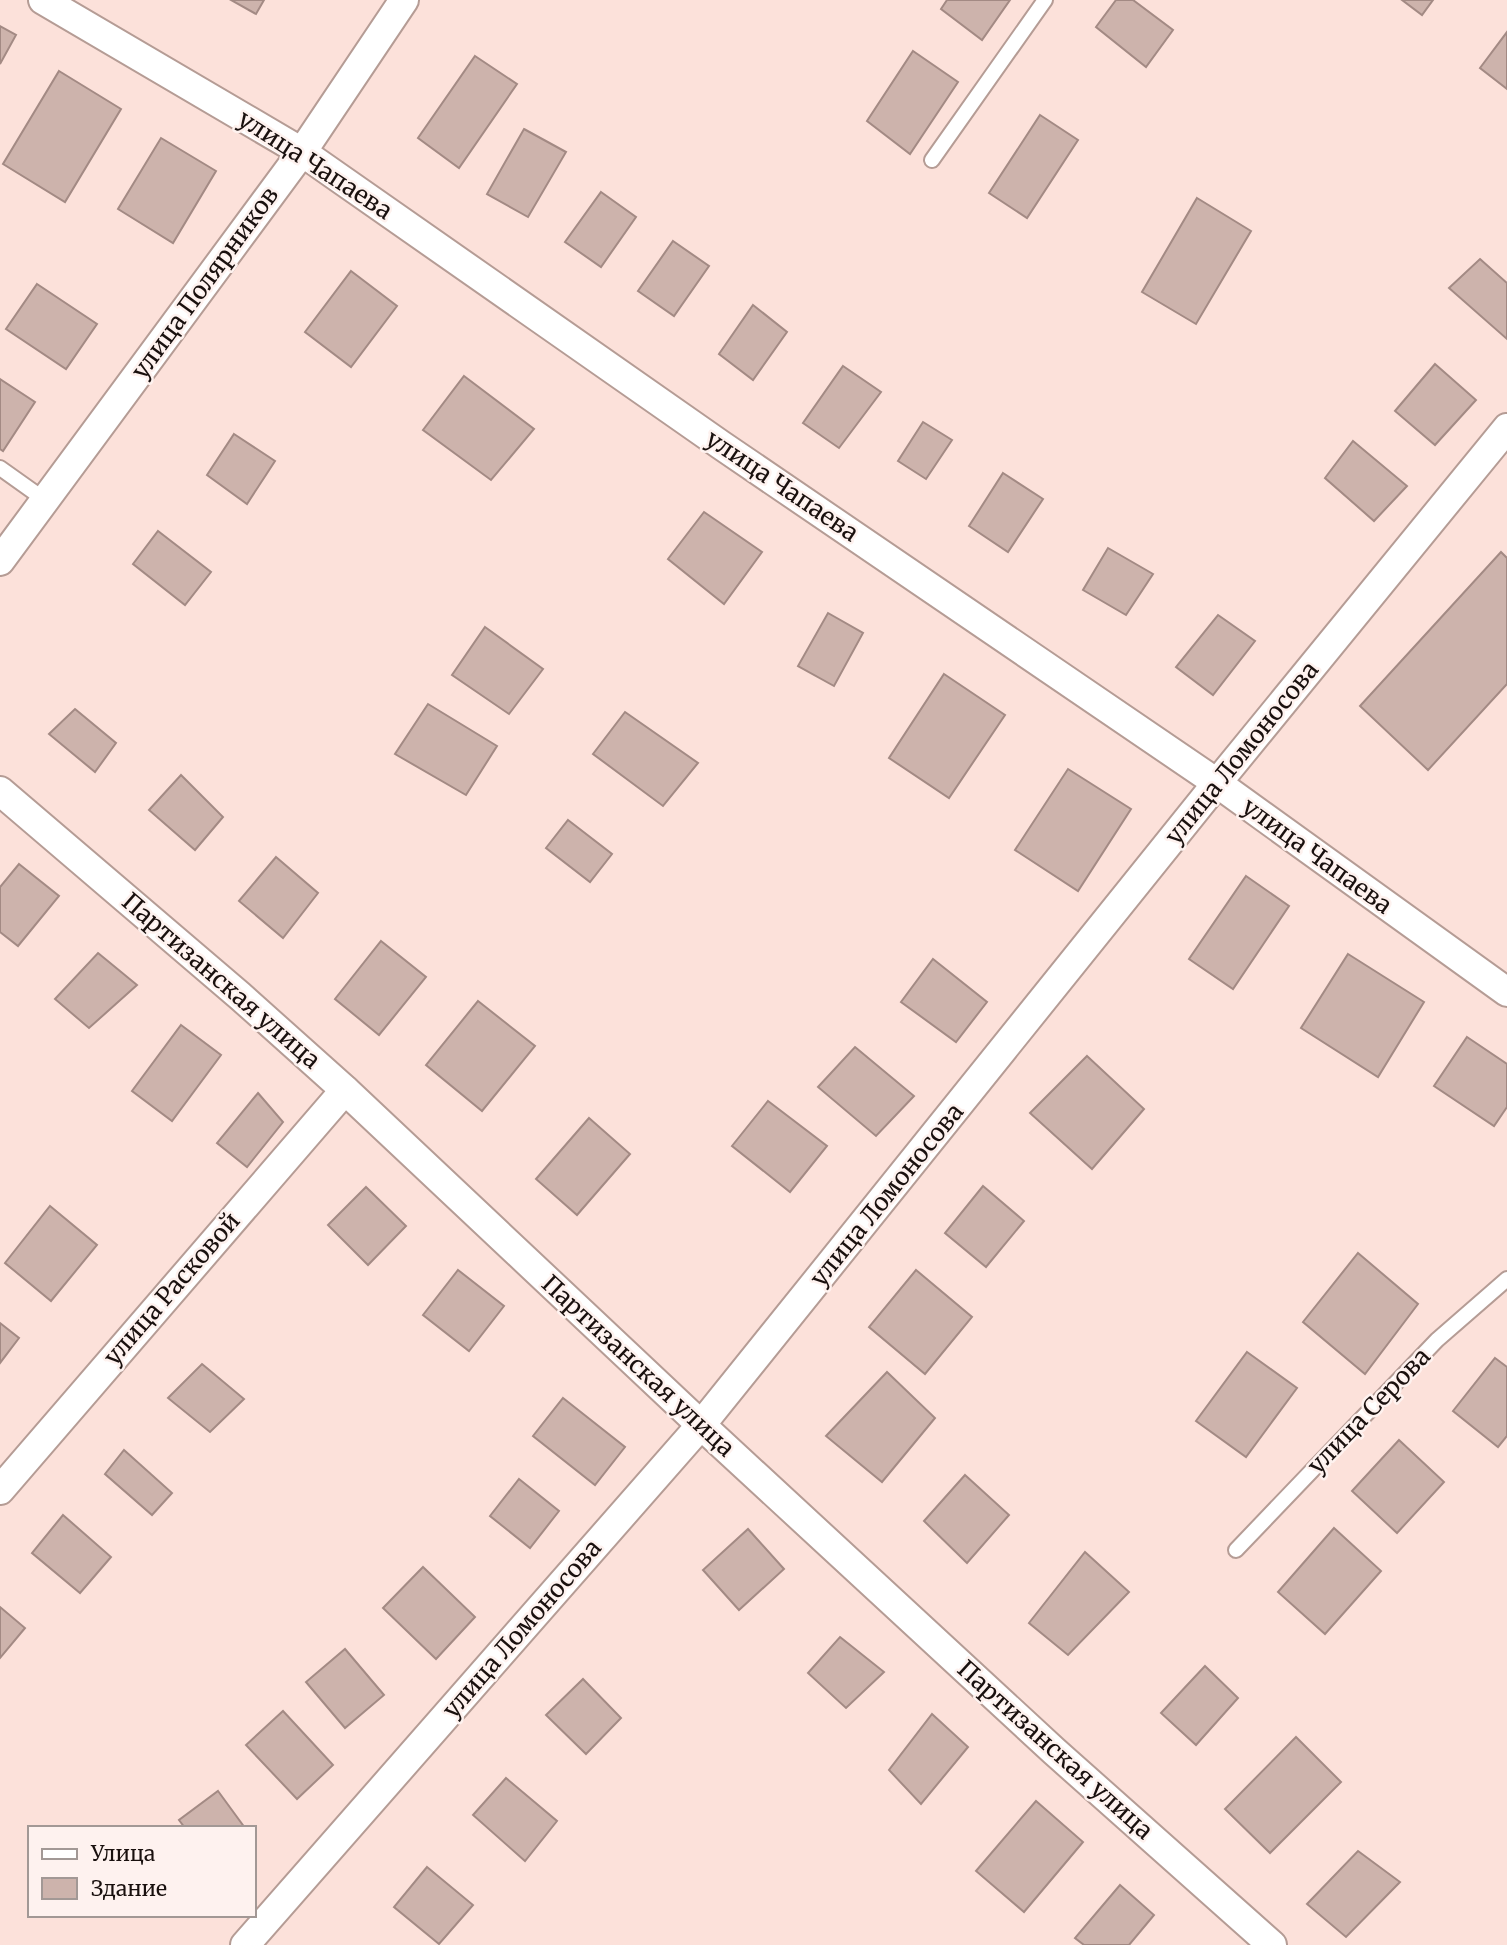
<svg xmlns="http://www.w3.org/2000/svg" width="1507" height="1945" font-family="Merriweather,serif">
	<rect width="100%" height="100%" fill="#fce1da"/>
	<!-- building -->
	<g fill="#cdb3ac" stroke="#a38a84" stroke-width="2">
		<polygon points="231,0 264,0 256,14"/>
		<polygon points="947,0 1010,0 982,40 941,9"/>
		<polygon points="1116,0 1133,0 1173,30 1146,67 1096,27"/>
		<polygon points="1402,0 1433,0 1422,15"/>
		<polygon points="0,26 16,35 0,64"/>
		<polygon points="1507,32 1507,89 1480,68"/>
		<polygon points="913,51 958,82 910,154 867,121"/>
		<polygon points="475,56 517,84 459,168 418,138"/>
		<polygon points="59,71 121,109 65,202 3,164"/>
		<polygon points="1040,115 1078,140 1027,218 989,193"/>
		<polygon points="524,129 566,152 528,217 487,194"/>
		<polygon points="161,138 216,171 173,243 118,209"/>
		<polygon points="601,192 636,217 601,267 565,242"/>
		<polygon points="1197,198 1251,231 1196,324 1142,292"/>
		<polygon points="673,241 709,266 674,316 638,291"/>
		<polygon points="1480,259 1507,283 1507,339 1449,288"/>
		<polygon points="351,271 397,306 351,367 305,332"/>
		<polygon points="37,284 97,324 66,369 6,329"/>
		<polygon points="753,305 787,332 753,380 719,354"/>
		<polygon points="1435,364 1476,400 1435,445 1395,411"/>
		<polygon points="843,366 881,392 839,448 803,423"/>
		<polygon points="464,376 534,429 491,480 423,430"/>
		<polygon points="0,379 35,402 3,451 0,449"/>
		<polygon points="923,422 952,440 926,479 898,461"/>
		<polygon points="234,434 275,461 247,504 207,475"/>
		<polygon points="1353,441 1407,486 1374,521 1325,478"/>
		<polygon points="1003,473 1043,499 1008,552 969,526"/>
		<polygon points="704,512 762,552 724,604 668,559"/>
		<polygon points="158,531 211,572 185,605 133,564"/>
		<polygon points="1108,548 1153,574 1126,615 1083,590"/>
		<polygon points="1501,552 1507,558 1507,684 1428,770 1360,706"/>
		<polygon points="828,613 863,633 834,686 798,666"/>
		<polygon points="1218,615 1255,641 1213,695 1176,667"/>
		<polygon points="485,627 543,669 509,714 452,675"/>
		<polygon points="944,674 1005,715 949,798 889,758"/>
		<polygon points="428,704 497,746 466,795 395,754"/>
		<polygon points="75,709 116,743 95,772 49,734"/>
		<polygon points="625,712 698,763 663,806 593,754"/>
		<polygon points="1068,769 1131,809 1078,891 1015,850"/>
		<polygon points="181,775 223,817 195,850 149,810"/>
		<polygon points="568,820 612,854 590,882 546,848"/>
		<polygon points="276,857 318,893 283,938 239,901"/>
		<polygon points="19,864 59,896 18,946 0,932 0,887"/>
		<polygon points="1246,876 1289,906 1233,989 1189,959"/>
		<polygon points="381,941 426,977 379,1035 335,999"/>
		<polygon points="98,953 137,985 89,1028 55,999"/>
		<polygon points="1348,954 1424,1002 1378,1077 1301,1028"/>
		<polygon points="933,959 987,1002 956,1042 901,1002"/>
		<polygon points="478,1001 535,1046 482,1111 426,1065"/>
		<polygon points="181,1025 221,1055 172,1121 132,1091"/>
		<polygon points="1467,1037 1507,1064 1507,1107 1494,1126 1434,1086"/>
		<polygon points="855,1047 914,1096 876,1136 818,1087"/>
		<polygon points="1087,1056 1144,1109 1092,1169 1030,1113"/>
		<polygon points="258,1093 283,1122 247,1167 217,1143"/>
		<polygon points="768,1101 827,1146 790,1192 732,1146"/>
		<polygon points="589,1118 630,1154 577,1215 536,1179"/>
		<polygon points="983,1186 1024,1221 986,1267 945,1233"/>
		<polygon points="366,1187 406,1226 368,1265 328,1225"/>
		<polygon points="50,1206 97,1245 51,1301 5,1263"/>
		<polygon points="1358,1253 1418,1304 1365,1374 1303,1322"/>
		<polygon points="458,1270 504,1306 469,1351 423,1315"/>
		<polygon points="916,1270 972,1317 925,1374 869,1327"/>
		<polygon points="0,1323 19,1338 0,1363"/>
		<polygon points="1247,1352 1297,1388 1246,1457 1196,1421"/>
		<polygon points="1495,1358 1507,1367 1507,1436 1498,1447 1453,1411"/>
		<polygon points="202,1364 244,1399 210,1432 168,1398"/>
		<polygon points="887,1372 935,1418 882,1482 826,1436"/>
		<polygon points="563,1398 625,1447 595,1485 533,1436"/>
		<polygon points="1399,1440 1444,1482 1397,1533 1352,1491"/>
		<polygon points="124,1450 172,1493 152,1515 105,1474"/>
		<polygon points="965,1475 1009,1515 967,1563 924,1521"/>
		<polygon points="519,1479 559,1511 530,1548 490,1516"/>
		<polygon points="63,1515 111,1557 80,1593 32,1553"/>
		<polygon points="1334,1528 1381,1571 1325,1634 1278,1592"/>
		<polygon points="748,1529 784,1569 739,1610 703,1570"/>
		<polygon points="1085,1552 1129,1592 1068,1655 1029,1623"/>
		<polygon points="423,1567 475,1617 436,1659 383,1608"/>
		<polygon points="0,1607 25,1628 0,1658"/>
		<polygon points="840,1637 884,1672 846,1708 808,1673"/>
		<polygon points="345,1649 384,1695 345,1728 306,1682"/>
		<polygon points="1205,1666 1238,1698 1196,1745 1161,1713"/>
		<polygon points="583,1679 621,1718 586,1754 546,1715"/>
		<polygon points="283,1711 333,1765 297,1799 246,1745"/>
		<polygon points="932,1714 968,1747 921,1804 889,1770"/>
		<polygon points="1296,1737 1341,1782 1270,1853 1225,1809"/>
		<polygon points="506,1778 557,1821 525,1861 473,1815"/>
		<polygon points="218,1791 245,1828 185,1828 179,1820"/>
		<polygon points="1036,1801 1083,1842 1024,1912 976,1871"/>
		<polygon points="1358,1851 1400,1882 1346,1937 1307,1904"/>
		<polygon points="427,1867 473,1905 439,1944 394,1907"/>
		<polygon points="1120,1885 1154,1915 1129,1945 1084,1945 1075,1938"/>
	</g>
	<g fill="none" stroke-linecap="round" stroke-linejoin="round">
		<defs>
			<g id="lane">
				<polyline points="932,160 1045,0"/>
				<polyline points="0,468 45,500"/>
				<polyline points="1236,1550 1437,1340 1507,1279"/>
			</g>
			<g id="street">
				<polyline points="43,0 302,152 721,445 1217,783 1507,992"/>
				<polyline points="0,561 302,152 404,0"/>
				<polyline points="0,791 240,996 345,1090 701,1425 1054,1751 1272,1945"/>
				<polyline points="0,1490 345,1090"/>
				<polyline points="245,1945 701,1425 1217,783 1507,428"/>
			</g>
		</defs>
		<!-- lane casing -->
		<use href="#lane" stroke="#b59c95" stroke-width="18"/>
		<!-- street casing -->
		<use href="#street" stroke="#b59c95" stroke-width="32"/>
		<!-- lane -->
		<use href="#lane" stroke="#fff" stroke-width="14"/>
		<!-- street -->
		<use href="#street" stroke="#fff" stroke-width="28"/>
	</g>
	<g text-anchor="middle" stroke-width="5" stroke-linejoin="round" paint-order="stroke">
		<!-- street labels -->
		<g font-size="24" fill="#19100e" stroke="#fef2ef">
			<text transform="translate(315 165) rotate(33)" y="8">улица Чапаева</text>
			<text transform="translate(205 283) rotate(-54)" y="8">улица Полярников</text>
			<text transform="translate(782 486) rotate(34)" y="8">улица Чапаева</text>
			<text transform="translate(1242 753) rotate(-51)" y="8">улица Ломоносова</text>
			<text transform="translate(1317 856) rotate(36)" y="8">улица Чапаева</text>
			<text transform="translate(221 981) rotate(41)" y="8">Партизанская улица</text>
			<text transform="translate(887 1195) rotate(-51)" y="8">улица Ломоносова</text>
			<text transform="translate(172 1289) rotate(-49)" y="8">улица Расковой</text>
			<text transform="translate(638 1366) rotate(43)" y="8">Партизанская улица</text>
			<text transform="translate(1369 1411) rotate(-46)" y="8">улица Серова</text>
			<text transform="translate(522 1629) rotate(-49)" y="8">улица Ломоносова</text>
			<text transform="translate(1055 1750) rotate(42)" y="8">Партизанская улица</text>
		</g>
	</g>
	<!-- legend -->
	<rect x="28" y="1826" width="228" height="91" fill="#fef2ef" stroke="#a29895" stroke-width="2"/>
	<rect x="42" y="1849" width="35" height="10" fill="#ffffff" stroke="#a29895" stroke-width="2"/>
	<text x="91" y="1861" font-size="21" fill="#19100e">Улица</text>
	<rect x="42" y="1878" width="35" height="21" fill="#cdb3ac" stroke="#a29895" stroke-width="2"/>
	<text x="91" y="1896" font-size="21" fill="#19100e">Здание</text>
</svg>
